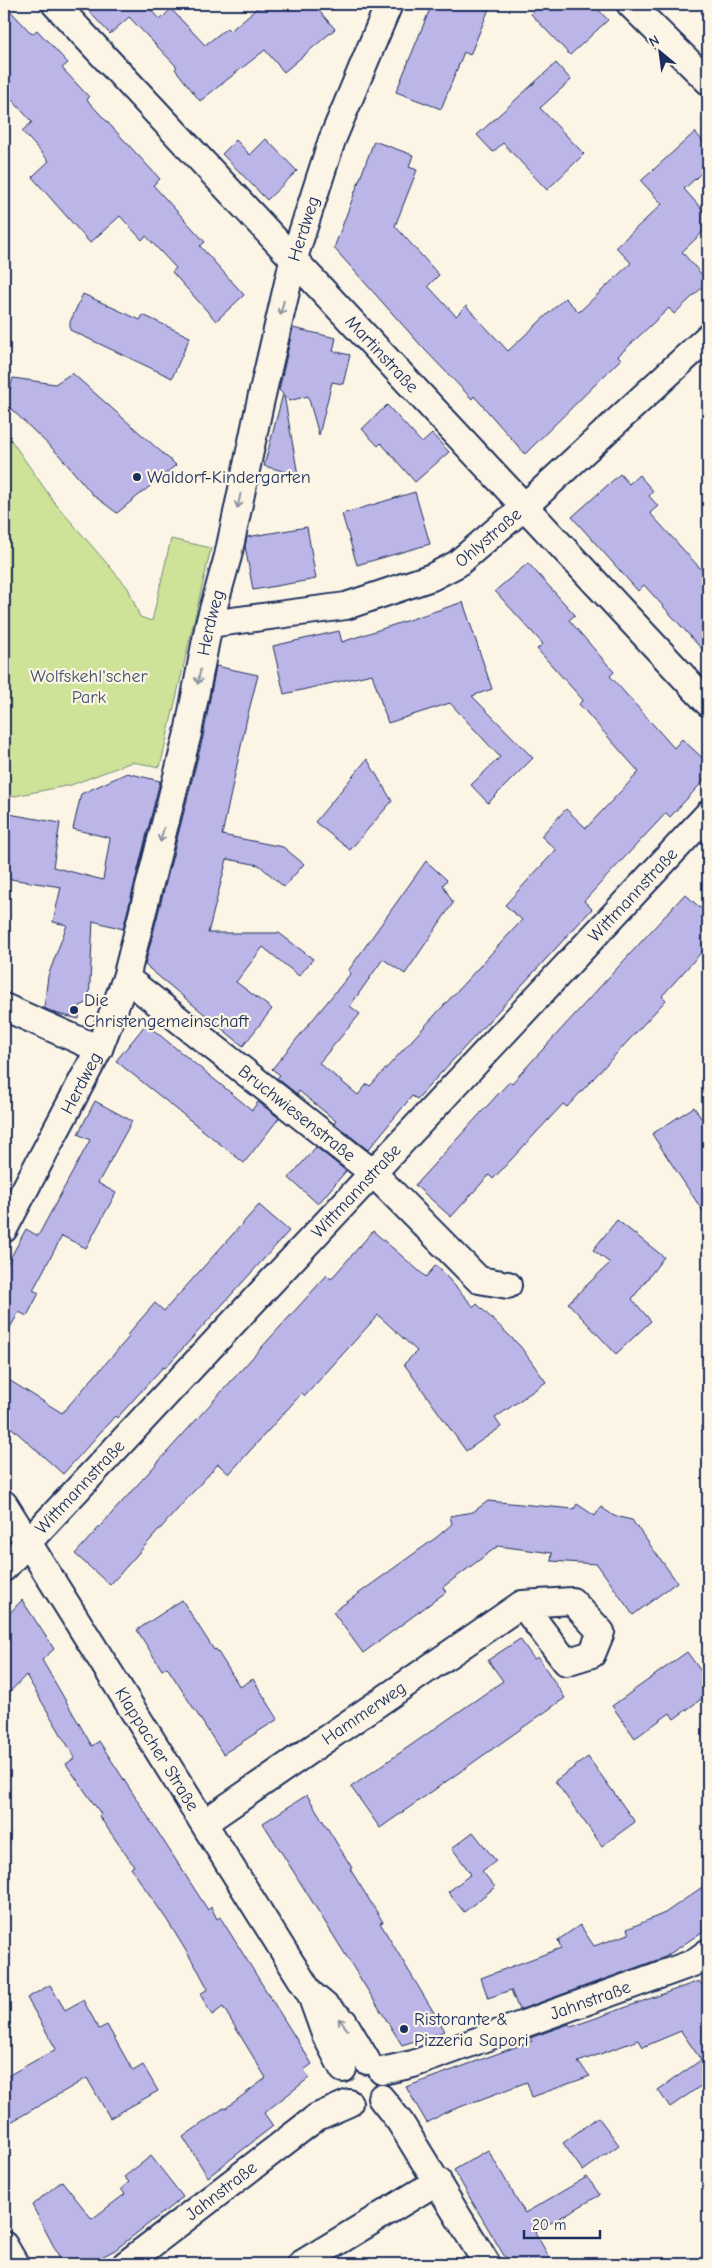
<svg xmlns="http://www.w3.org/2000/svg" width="712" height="2268" font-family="'Comic Neue',sans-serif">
	<rect width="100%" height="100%" fill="#fcf5e5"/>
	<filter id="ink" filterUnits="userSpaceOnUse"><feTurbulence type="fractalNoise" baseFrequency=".02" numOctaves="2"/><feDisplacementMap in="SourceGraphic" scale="10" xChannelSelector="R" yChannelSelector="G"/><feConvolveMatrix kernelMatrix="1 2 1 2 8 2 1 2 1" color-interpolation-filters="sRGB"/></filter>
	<g filter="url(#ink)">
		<!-- green -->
		<polygon fill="#cee398" stroke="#74897b" points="4,430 54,502 128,588 140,617 152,621 171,539 211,548 160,767 132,762 71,785 4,798"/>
		<!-- building -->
		<g fill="#bcb6e8" stroke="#1b2f5e">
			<polygon points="4,4 32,34 37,30 68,63 62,68 89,97 87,100 160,179 153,185 205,242 200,246 244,295 216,321 172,272 176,268 146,236 142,240 120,216 90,243 32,177 49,161 22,131 32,122 4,91"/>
			<polygon points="82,4 145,4 160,20 171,9 205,45 227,28 230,31 262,4 313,4 335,29 284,72 265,50 200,101 175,69 177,67 129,17 110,34"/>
			<polygon points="432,4 477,4 489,9 470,55 464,52 441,109 396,92"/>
			<polygon points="541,4 593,4 608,20 570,55 531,14"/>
			<polygon points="556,63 571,80 540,108 584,154 547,190 503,143 493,152 477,135"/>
			<polygon points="695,132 708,147 708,167 684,189 708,216 708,227 682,252 708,282 674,314 669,308 618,356 621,359 525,454 474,396 472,399 425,350 334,248 374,141 413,155 409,167 417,170 395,226 439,275 428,286 456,316 466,306 508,351 565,298 579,312 631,263 616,247 662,204 641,181"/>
			<polygon points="266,139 297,171 267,200 222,154 236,140 250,155"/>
			<polygon points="83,294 140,320 143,315 190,337 172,378 70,330 70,322"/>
			<polygon points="293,328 336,338 333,351 350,355 343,384 332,382 319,435 308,396 289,401 284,395 298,475 264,466 283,394 279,390"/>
			<polygon points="72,373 176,465 117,513 93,495 59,455 6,404 13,378 55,384"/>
			<polygon points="387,405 422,443 432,434 449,452 415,482 381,443 378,446 362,429"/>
			<polygon points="620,474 629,484 639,475 653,491 649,496 658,506 650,513 708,577 708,656 644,585 638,591 572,517"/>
			<polygon points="415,492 430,544 357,565 342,514"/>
			<polygon points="307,527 316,579 253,590 245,546 247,537"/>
			<polygon points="528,563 575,615 569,620 614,672 610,676 674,748 682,739 708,763 708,776 670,817 666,813 584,901 592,909 417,1099 412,1096 368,1150 334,1123 336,1121 299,1091 297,1094 277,1078 280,1075 272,1069 351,973 348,971 426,861 447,880 443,885 453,903 405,974 383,959 350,1006 360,1014 319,1063 358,1095 367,1084 370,1086 522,920 505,905 556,850 541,836 566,809 586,828 639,772 579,704 583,700 537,649 543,644 495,591"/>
			<polygon points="463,602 492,689 472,696 533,758 488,803 471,785 500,757 450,703 388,723 372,674 284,694 273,646 339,631 342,642"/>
			<polygon points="216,666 258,675 247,718 222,835 283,847 304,864 284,887 259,865 227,859 208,933 279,933 313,959 299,976 263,947 236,982 272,1009 243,1046 145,965 203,737"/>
			<polygon points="367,759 392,801 350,850 315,822"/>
			<polygon points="127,773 160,781 123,929 93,921 89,1002 80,1006 79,1019 58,1014 44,1008 48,976 67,925 53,922 61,887 4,878 4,841 9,814 60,823 53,867 103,880 110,838 73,829 81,794"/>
			<polygon points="685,894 708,915 708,945 662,996 666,1000 567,1107 563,1104 493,1179 489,1175 451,1217 415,1185 510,1081 512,1083"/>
			<polygon points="146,1024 252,1110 258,1102 279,1118 244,1163 116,1061"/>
			<polygon points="95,1101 132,1121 98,1183 116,1193 86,1248 62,1236 33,1290 39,1293 27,1316 19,1312 4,1338 4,1270 26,1229 38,1236 90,1140 78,1134"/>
			<polygon points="694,1107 708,1129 708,1219 652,1134"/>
			<polygon points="316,1147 346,1171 318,1204 289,1178"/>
			<polygon points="259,1205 289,1231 165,1368 163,1367 117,1418 115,1416 63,1474 4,1421 4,1377 62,1413 129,1337 127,1335 155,1303 164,1311"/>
			<polygon points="617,1220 664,1257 632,1299 651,1321 616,1354 568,1303 610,1263 593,1250"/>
			<polygon points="373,1231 426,1277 436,1265 474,1307 477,1304 520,1346 546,1382 495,1418 501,1427 466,1451 404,1364 417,1351 378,1315 305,1396 302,1393 229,1474 218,1464 110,1585 75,1554 327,1275 331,1279"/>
			<polygon points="488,1501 574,1509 577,1504 595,1516 601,1507 614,1516 632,1520 677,1582 633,1615 597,1564 551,1561 552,1553 498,1546 443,1587 446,1592 363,1653 333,1612 437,1537 452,1524 450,1516 473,1512"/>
			<polygon points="22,1600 54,1649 42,1660 92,1746 99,1741 208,1910 211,1907 217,1919 220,1917 312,2064 304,2070 309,2078 264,2113 273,2126 208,2177 183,2137 225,2107 226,2108 266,2078 223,2007 212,2015 200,1994 208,1989 199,1972 167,1920 131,1868 134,1866 99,1816 101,1814 66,1764 75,1758 26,1675 4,1698 4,1619"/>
			<polygon points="182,1600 214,1650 216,1649 240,1687 253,1679 278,1719 223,1754 167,1667 162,1670 137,1630"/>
			<polygon points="520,1639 534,1659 538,1657 565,1698 380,1828 351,1787 503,1681 488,1660"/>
			<polygon points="687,1652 708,1681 708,1694 674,1719 670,1713 635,1738 612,1706"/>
			<polygon points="588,1757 635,1822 602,1846 555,1781"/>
			<polygon points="307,1795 352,1868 350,1869 383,1922 380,1923 445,2031 402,2045 263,1823"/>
			<polygon points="473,1832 496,1861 482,1871 495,1887 464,1912 448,1892 471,1874 452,1848"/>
			<polygon points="708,1883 708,1928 665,1957 519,2010 511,1990 488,1998 481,1978 561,1948 558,1940 580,1925 594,1946 629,1934 627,1929 665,1913"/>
			<polygon points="699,1981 708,1993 708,2081 670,2107 658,2090 701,2060 681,2031 643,2047 639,2040 578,2062 590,2076 532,2097 527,2082 444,2113 427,2123 406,2087 532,2041 530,2038 569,2024 571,2027"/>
			<polygon points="50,1985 65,2010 83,2000 99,2029 107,2025 133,2071 143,2065 158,2091 110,2118 87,2078 4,2126 4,2078 56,2049 27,1998"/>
			<polygon points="598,2117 619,2145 583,2171 563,2143"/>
			<polygon points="488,2150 525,2213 587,2177 600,2195 535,2232 553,2264 509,2264 470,2198 454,2170"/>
			<polygon points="151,2156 183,2197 115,2250 88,2264 63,2264 32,2205 62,2181 92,2219 125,2194 121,2189 129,2182 124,2177"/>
		</g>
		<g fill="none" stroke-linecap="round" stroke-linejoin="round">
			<defs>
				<g id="minor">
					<path id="s1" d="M55,4l653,699"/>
					<polyline points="630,4 708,81"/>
					<path id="s2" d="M209,624l137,-18 86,-29 25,-13 67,-57 184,-170"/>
					<path id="s3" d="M126,978l247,195 106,107 29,5"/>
					<polyline points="4,1007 99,1049"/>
					<path id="s4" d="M4,1229l95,-180 27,-71 62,-245 21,-109 19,-68 31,-148 34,-147 39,-121 57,-136"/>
					<path id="s5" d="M4,1504l307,491 14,39 18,35"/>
					<path id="s6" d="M4,1568l704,-754"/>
					<path id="s7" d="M204,1823l318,-219 50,-3 29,31 -9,22 -26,8 -44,-58"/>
					<polyline points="312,1995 344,2022 367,2061"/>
					<path id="s8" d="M382,2071l31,-7 280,-101 15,-11"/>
					<polyline points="381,2098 400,2122 487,2264"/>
					<polyline points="4,2245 15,2264"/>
					<path id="s9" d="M126,2264l191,-147 32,-14"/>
					<polyline points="301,2264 438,2181"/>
				</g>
			</defs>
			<!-- minor casing -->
			<use href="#minor" stroke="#1b2f5e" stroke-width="30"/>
			<!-- minor -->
			<use href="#minor" stroke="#fcf5e5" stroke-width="26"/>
		</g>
		<!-- one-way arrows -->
		<defs><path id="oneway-shaft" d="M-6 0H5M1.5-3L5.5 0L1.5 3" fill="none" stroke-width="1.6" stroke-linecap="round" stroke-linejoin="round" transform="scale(1.25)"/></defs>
		<g stroke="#8c92a2">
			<use href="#oneway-shaft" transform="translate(282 308) rotate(103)"/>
			<use href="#oneway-shaft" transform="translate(239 501) rotate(102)"/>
			<use href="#oneway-shaft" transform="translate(199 677) rotate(101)"/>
			<use href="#oneway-shaft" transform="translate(162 835) rotate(104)"/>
			<use href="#oneway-shaft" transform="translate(343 2024) rotate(-129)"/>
		</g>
	</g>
	<!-- markers -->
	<g fill="#1b2f5e" stroke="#fcf5e5" stroke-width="2">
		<circle cx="137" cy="477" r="5"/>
		<circle cx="74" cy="1010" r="5"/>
		<circle cx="404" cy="2029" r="5"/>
	</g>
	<g text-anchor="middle" stroke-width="4.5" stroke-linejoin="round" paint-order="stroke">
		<!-- street labels -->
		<g font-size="18" fill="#1b2f5e" stroke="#fcf5e5">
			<text dy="6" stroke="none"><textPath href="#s4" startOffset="1050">Herdweg</textPath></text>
			<text dy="6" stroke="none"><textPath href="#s1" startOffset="479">Martinstraße</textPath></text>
			<text dy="6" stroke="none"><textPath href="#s2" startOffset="298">Ohlystraße</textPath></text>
			<text dy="6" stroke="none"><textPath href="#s4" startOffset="645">Herdweg</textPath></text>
			<text dy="6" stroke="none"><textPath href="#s6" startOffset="921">Wittmannstraße</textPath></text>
			<text dy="6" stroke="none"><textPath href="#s4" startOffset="165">Herdweg</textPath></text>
			<text dy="6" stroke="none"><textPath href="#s3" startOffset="218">Bruchwiesenstraße</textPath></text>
			<text dy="6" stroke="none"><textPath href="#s6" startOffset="516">Wittmannstraße</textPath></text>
			<text dy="6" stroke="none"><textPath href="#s6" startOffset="111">Wittmannstraße</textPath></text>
			<text dy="6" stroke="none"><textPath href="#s7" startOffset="194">Hammerweg</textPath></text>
			<text dy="6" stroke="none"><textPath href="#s5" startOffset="289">Klappacher Straße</textPath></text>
			<text dy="6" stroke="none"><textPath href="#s8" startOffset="220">Jahnstraße</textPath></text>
			<text dy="6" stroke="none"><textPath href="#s9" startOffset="120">Jahnstraße</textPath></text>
		</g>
		<!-- poi labels -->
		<g font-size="18" fill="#1b2f5e" stroke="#fcf5e5" text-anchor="start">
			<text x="147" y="483">Waldorf-Kindergarten</text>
			<text x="84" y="1006">Die<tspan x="84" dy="21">Christengemeinschaft</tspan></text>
			<text x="414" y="2025">Ristorante &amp;<tspan x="414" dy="21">Pizzeria Sapori</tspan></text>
		</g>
		<!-- park labels -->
		<g font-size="18" fill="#3f536a" stroke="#fcf5e5">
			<text x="89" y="682">Wolfskehl'scher<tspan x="89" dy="21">Park</tspan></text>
		</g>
	</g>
	<!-- margin -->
	<rect width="712" height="2268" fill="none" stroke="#fcf5e5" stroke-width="20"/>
	<rect x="10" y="10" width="692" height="2248" fill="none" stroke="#1b2f5e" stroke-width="2" filter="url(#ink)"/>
	<!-- north arrow -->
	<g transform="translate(660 52) rotate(331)" stroke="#fcf5e5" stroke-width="4" paint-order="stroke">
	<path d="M0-4L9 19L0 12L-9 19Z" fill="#1b2f5e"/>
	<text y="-8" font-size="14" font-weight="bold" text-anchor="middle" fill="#1b2f5e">N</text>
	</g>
	<!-- scale -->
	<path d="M524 2230v8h76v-8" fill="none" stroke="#1b2f5e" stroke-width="2.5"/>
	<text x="532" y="2230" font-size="15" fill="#1b2f5e" stroke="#fcf5e5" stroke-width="4" paint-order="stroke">20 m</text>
</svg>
